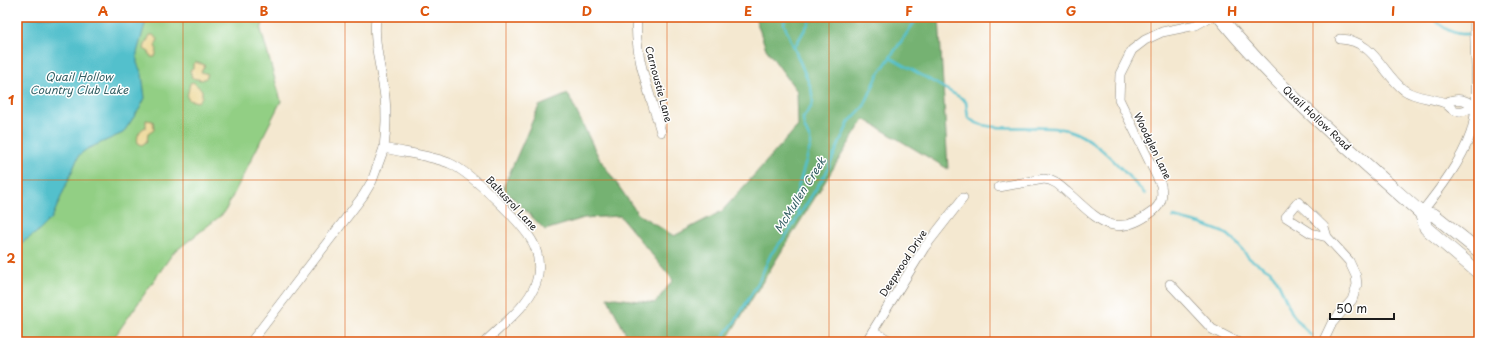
<svg xmlns="http://www.w3.org/2000/svg" width="1496" height="359" font-family="'Playpen Sans',sans-serif">
	<rect width="100%" height="100%" fill="#fff"/>
	<filter id="ink" filterUnits="userSpaceOnUse"><feTurbulence type="fractalNoise" baseFrequency=".025" numOctaves="2"/><feDisplacementMap in="SourceGraphic" scale="8" xChannelSelector="R" yChannelSelector="G"/><feConvolveMatrix kernelMatrix="1 2 1 2 8 2 1 2 1" color-interpolation-filters="sRGB"/></filter>
	<filter id="wash" filterUnits="userSpaceOnUse"><feTurbulence type="fractalNoise" baseFrequency=".012" numOctaves="4" result="noise"/><feDisplacementMap in="SourceGraphic" scale="16" xChannelSelector="R" yChannelSelector="G"/><feGaussianBlur stdDeviation="0.9" result="paint"/><feColorMatrix in="noise" values="0 0 0 0 0 0 0 0 0 0 0 0 0 0 0 0 0 1.4 0 .05"/><feComposite in="paint" operator="in"/></filter>
	<g filter="url(#wash)">
		<rect width="100%" height="100%" fill="#f4e8d0"/>
		<!-- green -->
		<polygon fill="#92cf84" stroke="#577650" points="17,17 265,17 261,30 281,101 224,213 173,253 111,342 17,342"/>
		<!-- forest -->
		<polygon fill="#75b272" stroke="#486747" points="755,17 939,17 948,169 864,119 725,342 630,342 607,297 655,303 673,280 620,216 584,218 545,230 503,188 539,106 568,94 599,158 638,214 674,236 722,211 798,126 797,91 766,49"/>
		<!-- sand -->
		<g fill="#eeda9e" stroke="#857b5d">
			<polygon points="150,35 153,35 158,39 155,46 157,50 155,57 151,57 149,52 144,49 145,45"/>
			<polygon points="195,62 205,65 201,72 208,74 206,78 202,80 192,78 190,70 193,68 193,64"/>
			<polygon points="193,82 202,90 202,97 198,102 189,100 187,97 190,83"/>
			<path d="M146,120l7,1 1,9 -6,4 -1,7 -5,4 -4,-2c-2,-7 2,-14 8,-16z"/>
		</g>
		<!-- water -->
		<polygon fill="#53c0cc" stroke="#386e74" points="17,17 147,17 137,53 137,63 142,74 145,98 140,108 123,133 87,149 79,155 52,218 39,231 17,246"/>
		<g fill="none" stroke-linecap="round" stroke-linejoin="round">
			<!-- stream -->
			<g stroke="#53c0cc" stroke-width="2.5">
				<path d="M785,17l-1,7 27,64 2,14 -2,5 -8,11c0,14 7,16 8,26l-17,57 5,14"/>
				<path d="M1430,17c13,10 21,18 38,17"/>
				<polyline points="794,48 812,17"/>
				<path d="M890,57l73,42 3,3 2,15c16,20 81,3 108,16 28,13 48,39 69,61"/>
				<polyline points="1173,217 1201,224 1227,234 1234,240 1250,259 1270,271 1277,280 1292,313 1300,324 1312,336"/>
				<polyline points="719,342 736,320 758,283 771,254 788,233 826,173 849,122 864,106 878,75 918,17"/>
			</g>
		</g>
	</g>
	<g filter="url(#ink)">
		<g fill="none" stroke-linecap="round" stroke-linejoin="round">
			<defs>
				<g id="minor">
					<path d="M376,17c-3,27 6,54 9,81 2,17 1,33 -1,50"/>
					<path d="M637,17c-4,38 14,79 24,115"/>
					<path d="M1340,39c34,1 41,33 64,51 13,9 27,7 41,13 2,1 4,4 7,6 8,5 15,1 23,-3 -11,-7 -18,-9 -30,-3"/>
					<path d="M999,187l45,-8c10,1 15,6 23,13 29,25 46,50 85,20 10,-8 11,-15 9,-27l-42,-86 1,-25 12,-24 13,-10 17,-8 34,-7 14,-8"/>
					<path d="M1421,213c19,-24 40,-51 50,-80 11,-35 2,-80 4,-116"/>
					<polyline points="1170,284 1212,329 1237,342"/>
					<polyline points="873,331 892,342"/>
					<path d="M251,342l112,-146 9,-15 12,-33c21,5 45,7 65,15 21,9 78,63 86,84 4,11 5,24 1,36 -8,23 -34,42 -51,59"/>
					<polyline points="866,342 924,248 963,198"/>
					<polyline points="1323,342 1332,323 1352,300 1357,285 1356,276 1349,261 1327,237 1311,233 1286,217 1298,202 1324,227 1327,237"/>
				</g>
				<g id="secondary">
					<path d="M1220,17c59,73 131,134 201,196l5,15 53,45"/>
					<polyline points="1421,213 1434,215 1479,251"/>
				</g>
			</defs>
			<!-- minor casing -->
			<use href="#minor" stroke="#888276" stroke-width="10"/>
			<!-- secondary casing -->
			<use href="#secondary" stroke="#888276" stroke-width="14"/>
			<!-- minor -->
			<use href="#minor" stroke="#fff" stroke-width="9"/>
			<!-- secondary -->
			<use href="#secondary" stroke="#fff" stroke-width="13"/>
		</g>
	</g>
	<!-- grid -->
	<path fill="none" stroke="#de560d" stroke-width="1" stroke-opacity="0.55" d="M183,17v325M345,17v325M506,17v325M667,17v325M829,17v325M990,17v325M1151,17v325M1313,17v325M17,180h1462"/>
	<g text-anchor="middle" stroke-width="3" stroke-linejoin="round" paint-order="stroke">
		<!-- street labels -->
		<g font-size="10" fill="#1c1c1c" stroke="#fff">
			<text transform="translate(659 84) rotate(75)" y="4">Carnoustie Lane</text>
			<text transform="translate(1317 118) rotate(43)" y="4">Quail Hollow Road</text>
			<text transform="translate(1153 146) rotate(64)" y="4">Woodglen Lane</text>
			<text transform="translate(512 203) rotate(47)" y="4">Baltusrol Lane</text>
			<text transform="translate(903 263) rotate(-57)" y="4">Deepwood Drive</text>
		</g>
		<!-- water labels -->
		<g font-size="11" font-style="italic" fill="#325e62" stroke="#fff">
			<text x="79" y="81">Quail Hollow<tspan x="79" dy="13">Country Club Lake</tspan></text>
			<text transform="translate(800 195) rotate(-58)" y="4">McMullen Creek</text>
		</g>
	</g>
	<!-- margin -->
	<rect width="1496" height="359" fill="none" stroke="#fff" stroke-width="44"/>
	<!-- scale -->
	<path d="M1330 313v6h64v-6" fill="none" stroke="#1c1c1c" stroke-width="2"/>
	<text x="1336" y="313" font-size="12" fill="#1c1c1c" stroke="#ffffff" stroke-width="3" paint-order="stroke">50 m</text>
	<rect x="22" y="22" width="1452" height="315" fill="none" stroke="#de560d" stroke-width="1.5"/>
	<g font-size="13" text-anchor="middle" font-weight="bold" fill="#de560d">
		<text x="103" y="16">A</text>
		<text x="264" y="16">B</text>
		<text x="425" y="16">C</text>
		<text x="587" y="16">D</text>
		<text x="748" y="16">E</text>
		<text x="909" y="16">F</text>
		<text x="1071" y="16">G</text>
		<text x="1232" y="16">H</text>
		<text x="1393" y="16">I</text>
		<text x="11" y="105">1</text>
		<text x="11" y="263">2</text>
	</g>
</svg>
